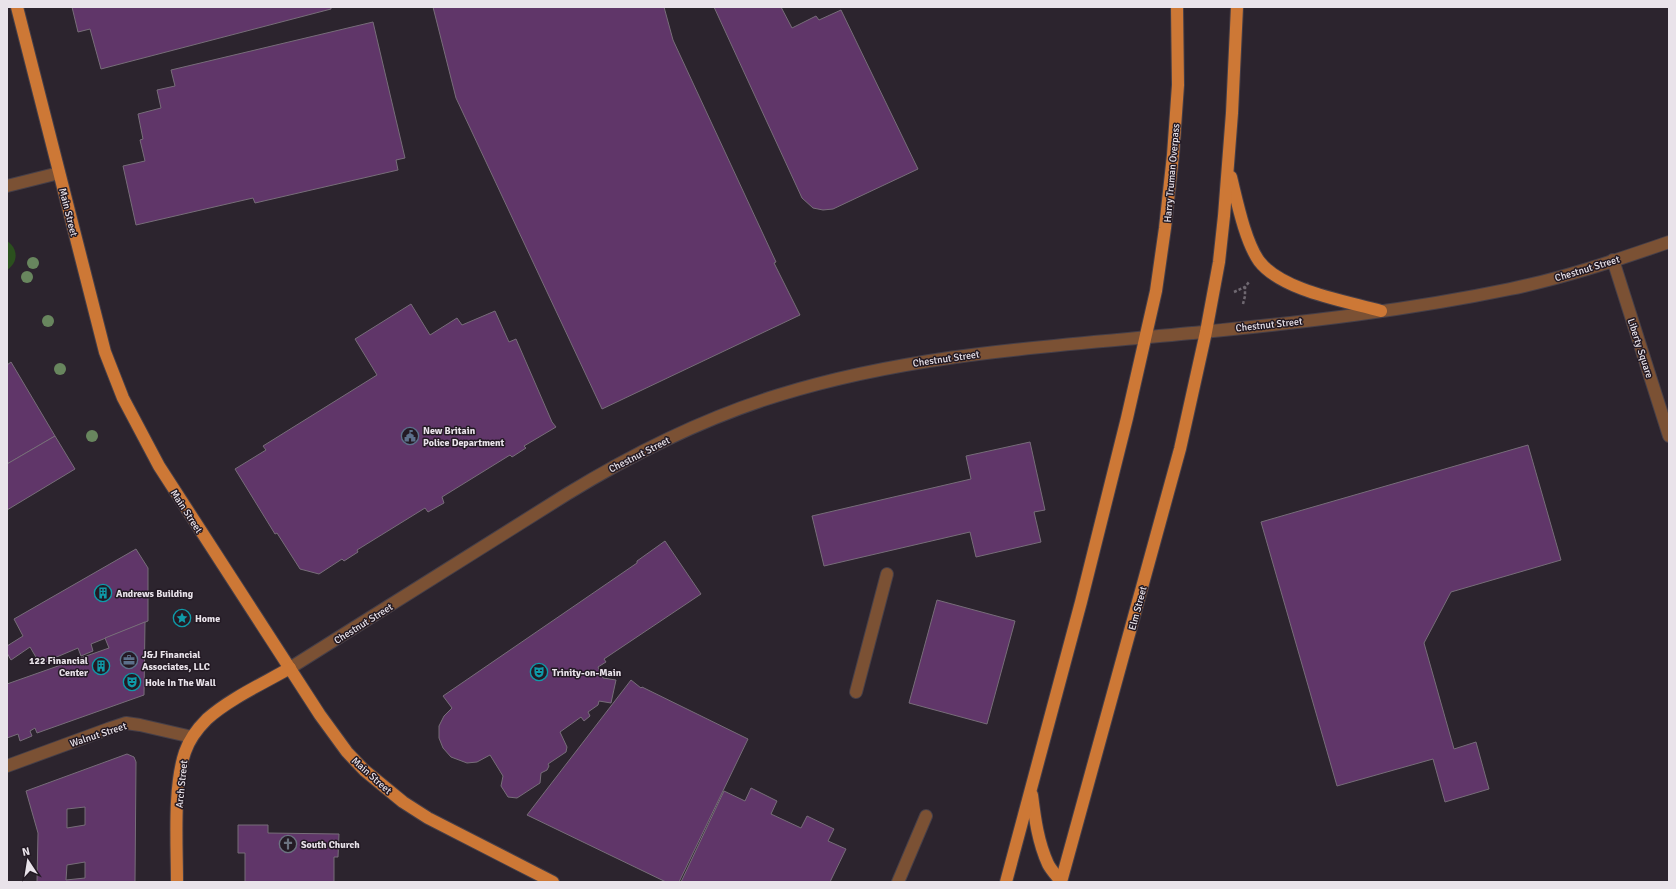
<svg xmlns="http://www.w3.org/2000/svg" width="1676" height="889" font-family="Signika,sans-serif">
	<rect width="100%" height="100%" fill="#2c242e"/>
	<!-- green -->
	<path fill="#2b501e" d="M7,241c11,7 12,21 0,29z"/>
	<!-- building -->
	<g fill="#603669" stroke="#776d79" fill-rule="evenodd">
		<polygon points="72,7 331,7 331,9 101,69 90,29 78,32"/>
		<polygon points="433,7 664,7 673,40 776,262 774,263 800,315 602,409 456,98"/>
		<polygon points="714,7 781,7 792,28 816,16 819,20 841,10 918,169 833,209 823,210 813,208 802,198"/>
		<polygon points="373,22 405,158 396,160 398,170 255,203 253,198 136,225 123,166 145,161 140,140 143,139 138,114 161,108 157,90 175,86 171,70"/>
		<polygon points="411,304 430,335 457,318 462,325 495,311 509,342 516,339 552,422 556,427 524,446 526,448 512,457 510,455 442,497 444,503 428,512 425,508 357,550 358,552 344,561 342,559 319,574 300,569 277,533 275,534 235,469 266,450 263,446 377,375 355,339"/>
		<polygon points="11,362 55,436 7,464 7,365"/>
		<polygon points="55,436 75,469 7,510 7,464"/>
		<polygon points="1030,442 1045,510 1034,512 1041,542 976,557 970,532 824,566 812,516 971,479 966,456"/>
		<polygon points="1528,445 1561,560 1451,592 1424,643 1454,749 1476,742 1489,789 1445,802 1433,759 1337,786 1261,522"/>
		<polygon points="665,541 701,594 604,659 606,662 598,667 603,678 616,680 611,703 599,701 598,705 588,712 590,716 584,721 581,717 560,732 567,747 566,752 548,764 549,766 547,770 541,773 540,783 517,798 508,797 501,786 503,776 490,755 477,762 467,763 451,757 443,748 439,738 439,726 444,716 452,708 443,696 637,563 637,561"/>
		<polygon points="136,549 148,568 148,621 91,644 93,651 81,656 78,648 40,664 30,647 11,660 7,653 7,646 23,636 14,619"/>
		<polygon points="937,600 1015,621 987,724 909,703"/>
		<polygon points="145,622 144,695 37,733 35,728 30,731 32,736 20,741 18,734 7,738 7,684 109,648 105,638"/>
		<polygon points="631,680 641,688 642,687 748,739 679,882 666,882 527,815"/>
		<path d="M127,754l7,3 2,5 -1,120h-98l1,-49 -12,-42zM85,807v18l-18,3v-19zM85,862v16l-19,2 1,-15z"/>
		<polygon points="751,788 777,801 771,814 801,828 807,816 834,829 828,841 846,849 830,882 681,882 724,791 745,801"/>
		<polygon points="238,825 268,825 268,833 339,834 338,857 334,857 334,882 245,882 245,853 238,853"/>
	</g>
	<g fill="none" stroke-linecap="round" stroke-linejoin="round">
		<defs>
			<g id="minor">
				<polyline points="7,186 59,173"/>
				<polyline points="1613,260 1669,436"/>
				<path d="M290,668l277,-174c67,-41 137,-76 212,-99 139,-43 281,-49 424,-63 103,-10 206,-22 307,-43 54,-11 107,-29 159,-47"/>
				<polyline points="856,692 887,574"/>
				<polyline points="7,766 108,729 126,723 140,725 192,737"/>
				<polyline points="898,882 926,816"/>
			</g>
			<g id="major">
				<polyline points="17,7 105,352 123,398 159,466 320,715 347,752 364,770 403,802 428,818 553,882"/>
				<path d="M1231,177c6,24 14,64 28,84 23,30 87,40 122,50"/>
				<path d="M1032,795c3,24 6,47 16,69 3,6 9,12 13,18"/>
				<path d="M177,882c0,-38 -4,-95 8,-130 4,-12 13,-24 22,-33 22,-20 57,-36 83,-51"/>
				<polyline points="1006,882 1081,602 1127,418 1156,291 1165,228 1173,155 1178,85 1177,7"/>
				<polyline points="1061,882 1180,449 1206,332 1219,262 1224,216 1232,113 1237,7"/>
			</g>
		</defs>
		<!-- minor casing -->
		<use href="#minor" stroke="#463f48" stroke-width="14"/>
		<!-- major casing -->
		<use href="#major" stroke="#463f48" stroke-width="14"/>
		<!-- path -->
		<g stroke="#6f6871" stroke-width="2.5" stroke-dasharray="3 2" stroke-linecap="butt">
			<polyline points="1234,292 1245,287 1249,282"/>
			<polyline points="1243,304 1245,296 1245,287"/>
		</g>
		<!-- minor -->
		<use href="#minor" stroke="#7b5134" stroke-width="12"/>
		<!-- major -->
		<use href="#major" stroke="#cd7836" stroke-width="12"/>
	</g>
	<!-- trees -->
	<g fill="#68865e">
		<circle cx="33" cy="263" r="6"/>
		<circle cx="27" cy="277" r="6"/>
		<circle cx="48" cy="321" r="6"/>
		<circle cx="60" cy="369" r="6"/>
		<circle cx="92" cy="436" r="6"/>
	</g>
	<!-- icons -->
	<defs>
		<symbol id="civic-ring" viewBox="-11 -11 22 22"><circle r="9.5" fill="#231a24" stroke="#5c6f8a" stroke-width="1.5"/><path d="M-.6-6.5H3V-4.5H.6V-3L4-1V1h2V6H-6V1h2V-1L-.6-3ZM-1.2 2.5V6h2.4V2.5Z" fill="#5c6f8a"/></symbol>
		<symbol id="building-ring" viewBox="-11 -11 22 22"><circle r="9.5" fill="#231a24" stroke="#0f9aa8" stroke-width="1.5"/><path d="M-4-6H4V6H1V3H-1V6H-4ZM-2.5-4.3h1.7v1.8h-1.7ZM.8-4.3h1.7v1.8H.8ZM-2.5-1h1.7V.8h-1.7ZM.8-1h1.7V.8H.8Z" fill="#0f9aa8"/></symbol>
		<symbol id="sight-ring" viewBox="-11 -11 22 22"><circle r="9.5" fill="#231a24" stroke="#0f9aa8" stroke-width="1.5"/><path d="M0-6L1.8-2.2L6-1.7L2.9 1.2L3.7 5.4L0 3.3L-3.7 5.4L-2.9 1.2L-6-1.7L-1.8-2.2Z" fill="#0f9aa8"/></symbol>
		<symbol id="office-ring" viewBox="-11 -11 22 22"><circle r="9.5" fill="#231a24" stroke="#5c6f8a" stroke-width="1.5"/><path d="M-6-3h4V-5.5h4V-3h4V5H-6ZM-1-4.5V-3h2v-1.5ZM-6 0V1H6V0Z" fill="#5c6f8a"/></symbol>
		<symbol id="theatre-ring" viewBox="-11 -11 22 22"><circle r="9.5" fill="#231a24" stroke="#0f9aa8" stroke-width="1.5"/><path d="M-5-5.5Q0-4 5-5.5V0Q5 5 0 6Q-5 5-5 0ZM-3.3-2.5H-1v1.5H-3.3ZM1-2.5H3.3v1.5H1ZM-2.8 1Q0 5.5 2.8 1Z" fill="#0f9aa8"/></symbol>
		<symbol id="church-ring" viewBox="-11 -11 22 22"><circle r="9.5" fill="#231a24" stroke="#6b7280" stroke-width="1.5"/><path d="M-1.2-6h2.4v3.5h3.3v2.4h-3.3V6h-2.4V-.1h-3.3v-2.4h3.3Z" fill="#6b7280"/></symbol>
	</defs>
	<g fill-rule="evenodd">
		<use href="#civic-ring" x="400" y="426" width="20" height="20"/>
		<use href="#building-ring" x="93" y="583" width="20" height="20"/>
		<use href="#sight-ring" x="172" y="608" width="20" height="20"/>
		<use href="#office-ring" x="119" y="650" width="20" height="20"/>
		<use href="#building-ring" x="91" y="656" width="20" height="20"/>
		<use href="#theatre-ring" x="529" y="662" width="20" height="20"/>
		<use href="#theatre-ring" x="122" y="672" width="20" height="20"/>
		<use href="#church-ring" x="278" y="834" width="20" height="20"/>
	</g>
	<g text-anchor="middle" stroke-width="3" stroke-linejoin="round" paint-order="stroke">
		<!-- street labels -->
		<g font-size="10" fill="#e9e3ea" stroke="#231a24">
			<text transform="translate(1171 173) rotate(-85)" y="4">Harry Truman Overpass</text>
			<text transform="translate(69 212) rotate(76)" y="4">Main Street</text>
			<text transform="translate(1587 268) rotate(-17)" y="4">Chestnut Street</text>
			<text transform="translate(1269 324) rotate(-6)" y="4">Chestnut Street</text>
			<text transform="translate(1641 348) rotate(72)" y="4">Liberty Square</text>
			<text transform="translate(946 358) rotate(-8)" y="4">Chestnut Street</text>
			<text transform="translate(639 454) rotate(-27)" y="4">Chestnut Street</text>
			<text transform="translate(187 511) rotate(57)" y="4">Main Street</text>
			<text transform="translate(1137 608) rotate(-75)" y="4">Elm Street</text>
			<text transform="translate(363 623) rotate(-32)" y="4">Chestnut Street</text>
			<text transform="translate(98 734) rotate(-18)" y="4">Walnut Street</text>
			<text transform="translate(372 775) rotate(42)" y="4">Main Street</text>
			<text transform="translate(181 784) rotate(-84)" y="4">Arch Street</text>
		</g>
		<!-- poi labels -->
		<g font-size="10" font-weight="bold" fill="#e9e3ea" stroke="#231a24" text-anchor="start">
			<text x="423" y="434">New Britain<tspan x="423" dy="12">Police Department</tspan></text>
			<text x="116" y="597">Andrews Building</text>
			<text x="195" y="622">Home</text>
			<text x="142" y="658">J&amp;J Financial<tspan x="142" dy="12">Associates, LLC</tspan></text>
			<text x="88" y="664" text-anchor="end">122 Financial<tspan x="88" dy="12">Center</tspan></text>
			<text x="552" y="676">Trinity-on-Main</text>
			<text x="145" y="686">Hole In The Wall</text>
			<text x="301" y="848">South Church</text>
		</g>
	</g>
	<!-- border -->
	<rect width="1676" height="889" fill="none" stroke="#e9e3ea" stroke-width="16"/>
	<!-- north arrow -->
	<g transform="translate(28 861) rotate(348)" stroke="#231a24" stroke-width="3" paint-order="stroke">
	<path d="M0-3L7 15L0 10L-7 15Z" fill="#e9e3ea"/>
	<text y="-6" font-size="11" font-weight="bold" text-anchor="middle" fill="#e9e3ea">N</text>
	</g>
</svg>
